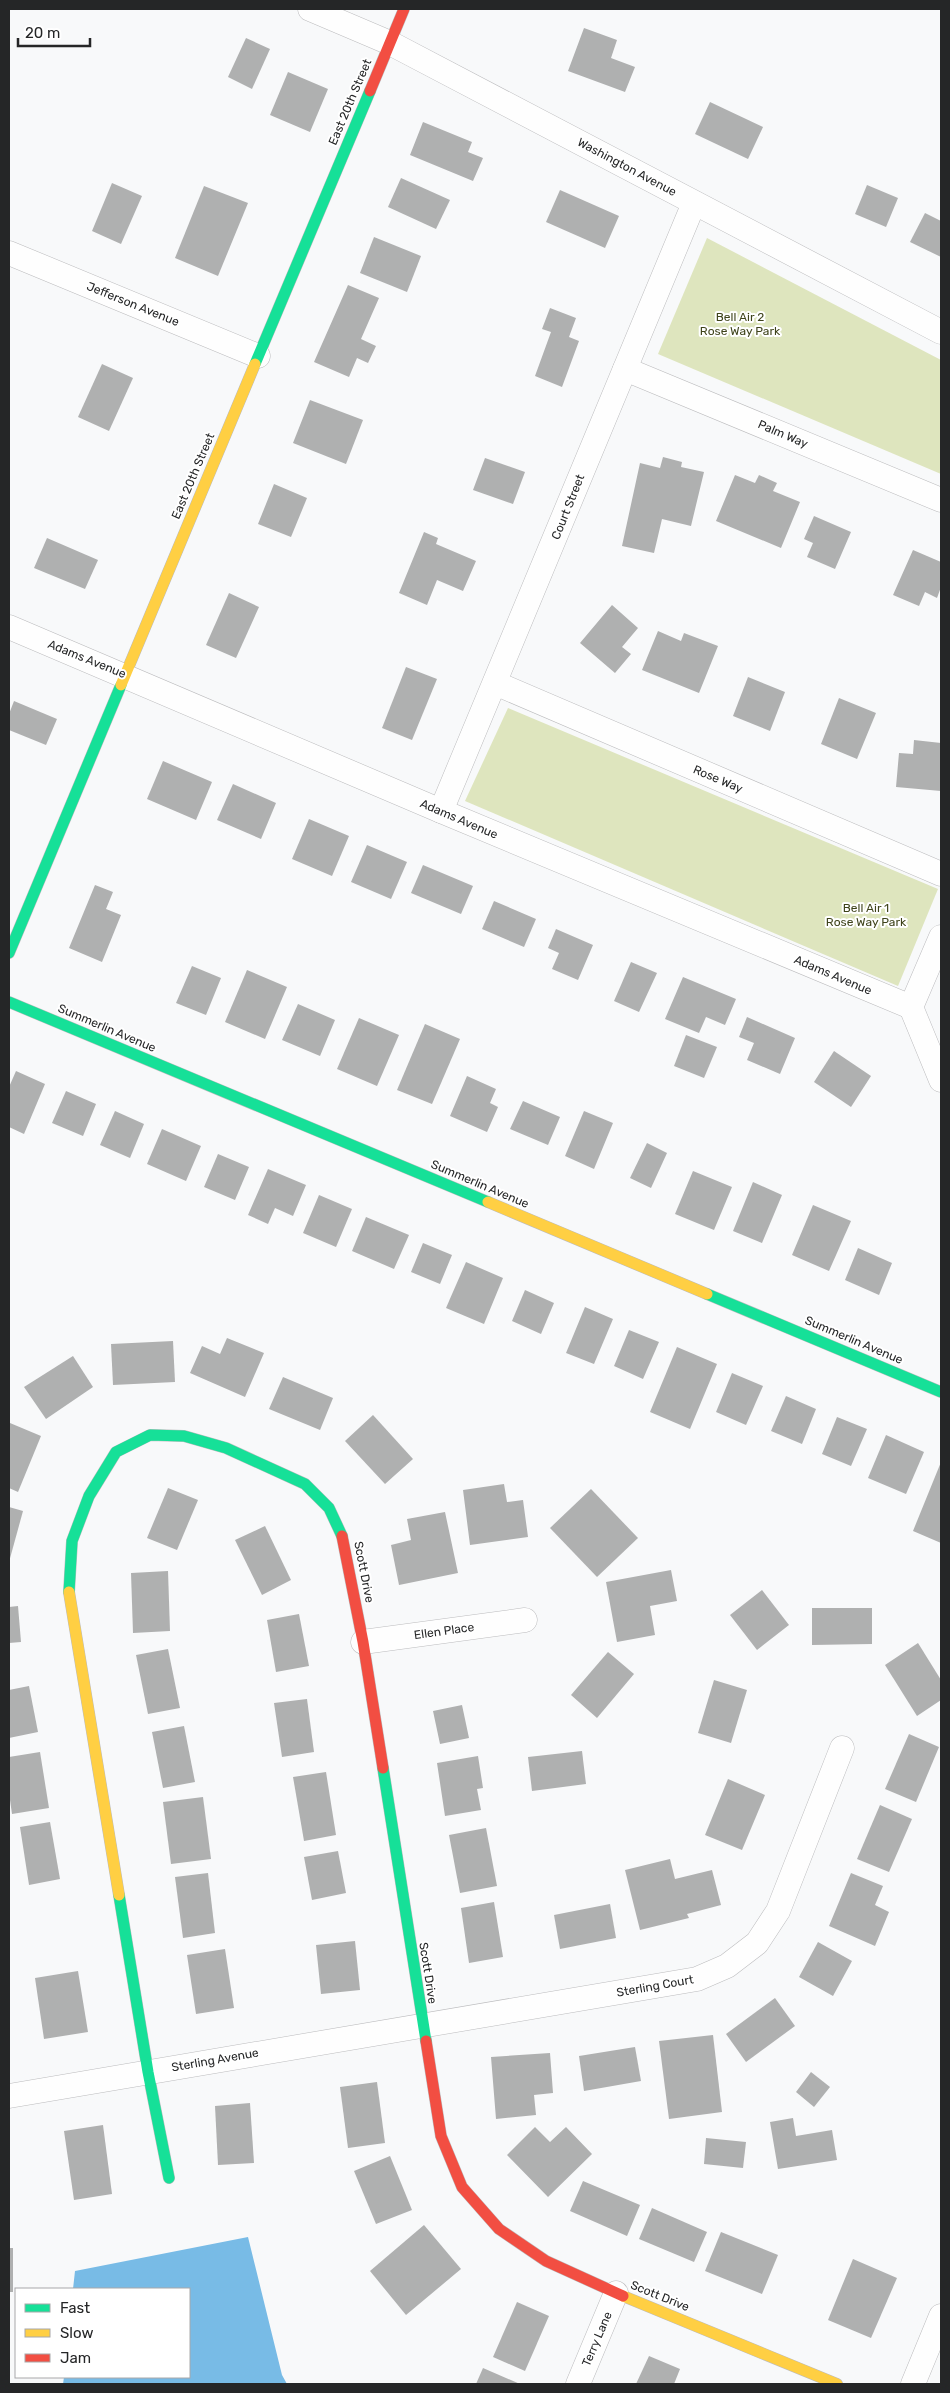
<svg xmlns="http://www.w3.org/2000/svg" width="950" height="2393" font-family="Rubik,sans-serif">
	<rect width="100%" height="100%" fill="#f8f9fa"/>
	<!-- green -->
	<g fill="#dee5be">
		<polygon points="707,238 941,360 941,474 658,354"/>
		<polygon points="508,708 938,889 898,986 465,801"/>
	</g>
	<!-- water -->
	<polygon fill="#78bbe6" points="248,2237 282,2375 287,2384 63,2384 64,2377 189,2377 189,2289 73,2289 75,2271"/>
	<!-- building -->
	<g fill="#afb0b0">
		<polygon points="584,28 617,40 611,58 635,67 625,92 568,71"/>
		<polygon points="246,38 270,49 252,89 228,77"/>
		<polygon points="288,72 328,89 310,132 270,115"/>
		<polygon points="710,102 763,127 748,159 695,134"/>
		<polygon points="423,122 472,142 468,152 483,158 473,181 410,155"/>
		<polygon points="401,178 450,200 436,229 388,207"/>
		<polygon points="112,183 142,196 121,244 92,231"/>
		<polygon points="867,185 898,198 886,227 855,214"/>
		<polygon points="204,186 248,203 218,276 175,258"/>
		<polygon points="560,190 619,216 605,248 546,222"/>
		<polygon points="925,213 941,221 941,257 910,242"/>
		<polygon points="374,237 421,256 407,292 360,273"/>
		<polygon points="348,285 379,298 361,339 376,346 368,363 357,358 349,377 314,362"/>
		<polygon points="550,308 576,318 569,337 579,341 562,387 535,376 551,332 542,329"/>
		<polygon points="102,364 133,378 109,431 78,417"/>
		<polygon points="310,400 363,420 346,464 293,443"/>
		<polygon points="663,457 682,462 681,467 704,472 691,526 662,519 654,553 622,546 640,463 660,468"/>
		<polygon points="485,458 525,472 513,504 473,490"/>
		<polygon points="735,475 755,483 759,475 777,483 773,491 800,502 781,548 716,521"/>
		<polygon points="274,484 307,498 291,537 258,524"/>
		<polygon points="814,516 851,532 835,569 807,557 813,543 804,539"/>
		<polygon points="424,532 438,538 436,544 476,561 463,591 437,580 427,605 399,593"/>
		<polygon points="47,538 98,560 85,589 34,568"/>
		<polygon points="913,550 941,562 941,587 937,598 925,592 919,606 893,595"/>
		<polygon points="229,593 259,607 236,658 206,645"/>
		<polygon points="612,605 638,628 622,647 631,654 615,673 580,643"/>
		<polygon points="658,631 681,641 684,633 718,646 699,693 642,670"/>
		<polygon points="406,667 437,679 412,740 382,728"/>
		<polygon points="748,677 785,692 770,731 733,716"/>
		<polygon points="839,698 876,713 857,759 821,744"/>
		<polygon points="14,701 57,719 46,745 9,730 9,714"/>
		<polygon points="914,740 941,743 941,791 896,787 899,753 913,754"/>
		<polygon points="163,761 212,782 196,820 147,799"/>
		<polygon points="233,784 276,803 261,839 217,820"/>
		<polygon points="309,819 349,836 332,876 292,859"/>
		<polygon points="367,845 407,862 391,899 351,882"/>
		<polygon points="423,865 473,886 461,914 411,893"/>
		<polygon points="95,885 113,892 106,909 121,915 102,962 69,948"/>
		<polygon points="494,901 536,919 524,947 482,929"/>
		<polygon points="556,929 593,945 578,980 552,969 559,953 548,948"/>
		<polygon points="631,962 657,973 639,1012 614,1001"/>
		<polygon points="192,966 221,978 206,1015 176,1003"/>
		<polygon points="247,970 287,987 265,1039 225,1022"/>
		<polygon points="683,977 736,999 725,1025 706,1017 699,1033 665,1019"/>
		<polygon points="298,1004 335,1020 320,1056 282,1040"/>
		<polygon points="747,1017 795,1038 780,1074 747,1060 754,1043 739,1037"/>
		<polygon points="359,1018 399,1035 377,1086 337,1069"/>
		<polygon points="425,1024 460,1039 432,1104 397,1090"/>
		<polygon points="686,1035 717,1047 704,1078 674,1066"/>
		<polygon points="834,1051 871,1076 851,1107 814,1082"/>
		<polygon points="16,1071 45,1084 24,1134 9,1127 9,1087"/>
		<polygon points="467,1076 496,1089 490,1103 498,1107 487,1132 450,1116"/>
		<polygon points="66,1091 96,1104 83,1136 52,1123"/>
		<polygon points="523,1101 560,1117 548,1145 510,1129"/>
		<polygon points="115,1111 144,1124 130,1158 100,1145"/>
		<polygon points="584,1111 613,1123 594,1169 565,1156"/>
		<polygon points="162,1129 201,1146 186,1181 147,1164"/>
		<polygon points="647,1143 667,1153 651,1188 630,1178"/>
		<polygon points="218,1154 249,1167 235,1200 204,1187"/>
		<polygon points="268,1169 306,1185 293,1216 275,1208 268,1224 248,1215"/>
		<polygon points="693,1171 732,1187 714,1230 675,1214"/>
		<polygon points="753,1182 782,1195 762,1243 733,1231"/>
		<polygon points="319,1195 352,1209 336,1247 303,1233"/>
		<polygon points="813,1205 851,1221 829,1271 792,1255"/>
		<polygon points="366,1217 409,1235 394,1269 352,1251"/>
		<polygon points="423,1243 452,1255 440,1284 411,1272"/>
		<polygon points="858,1248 892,1263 879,1295 845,1280"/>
		<polygon points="466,1262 503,1278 484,1324 446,1308"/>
		<polygon points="525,1290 554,1303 541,1334 512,1321"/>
		<polygon points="585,1307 613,1319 594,1364 566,1353"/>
		<polygon points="629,1330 659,1342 643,1379 614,1366"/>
		<polygon points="227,1338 264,1353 245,1397 190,1373 202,1346 220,1354"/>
		<polygon points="173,1341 175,1382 113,1385 111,1344"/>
		<polygon points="677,1347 717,1364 690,1429 650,1412"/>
		<polygon points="73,1356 93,1387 46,1419 24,1387"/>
		<polygon points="732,1373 763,1386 746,1425 716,1412"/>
		<polygon points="283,1377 333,1398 320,1430 269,1409"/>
		<polygon points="786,1396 816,1409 802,1444 771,1431"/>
		<polygon points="373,1415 413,1459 385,1484 345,1441"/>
		<polygon points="837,1417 867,1429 851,1466 822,1454"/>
		<polygon points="10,1423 41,1436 18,1492 9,1488"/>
		<polygon points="886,1435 924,1452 906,1494 868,1478"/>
		<polygon points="941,1462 941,1543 913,1531"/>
		<polygon points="504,1484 507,1502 523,1500 528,1537 470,1545 463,1490"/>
		<polygon points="168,1488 198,1500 177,1550 147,1538"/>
		<polygon points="591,1489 638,1538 597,1577 550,1528"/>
		<polygon points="9,1507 23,1511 9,1562"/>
		<polygon points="445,1512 458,1573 399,1585 391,1545 411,1540 407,1519"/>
		<polygon points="265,1526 291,1580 262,1595 235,1540"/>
		<polygon points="671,1570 677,1601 650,1606 655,1635 617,1642 606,1582"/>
		<polygon points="168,1571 170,1631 133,1633 131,1573"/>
		<polygon points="762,1590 789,1625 757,1650 730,1615"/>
		<polygon points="18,1606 21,1642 9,1643 9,1607"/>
		<polygon points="812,1608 872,1608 872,1644 812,1645"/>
		<polygon points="299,1614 309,1666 276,1672 267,1620"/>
		<polygon points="918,1643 941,1680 941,1700 917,1716 885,1665"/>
		<polygon points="168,1649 180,1708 148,1714 136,1655"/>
		<polygon points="608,1652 634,1674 597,1718 571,1695"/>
		<polygon points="714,1680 747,1690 731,1743 698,1733"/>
		<polygon points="29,1686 38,1732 9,1738 9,1690"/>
		<polygon points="307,1699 314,1752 282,1757 274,1703"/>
		<polygon points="462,1705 469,1738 440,1744 433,1711"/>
		<polygon points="184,1726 195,1782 163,1788 152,1732"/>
		<polygon points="909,1734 939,1747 916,1802 885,1789"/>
		<polygon points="582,1751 586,1784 532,1791 528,1757"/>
		<polygon points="40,1752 49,1808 12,1814 9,1793 9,1757"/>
		<polygon points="478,1756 483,1788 477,1789 481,1810 445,1816 437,1763"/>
		<polygon points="326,1772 336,1835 304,1841 293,1777"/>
		<polygon points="728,1779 765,1795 742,1850 705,1835"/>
		<polygon points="203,1797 211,1859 171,1864 163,1802"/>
		<polygon points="880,1805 912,1819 889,1872 857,1859"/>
		<polygon points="50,1822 60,1879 29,1885 20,1827"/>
		<polygon points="486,1828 497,1886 460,1893 449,1835"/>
		<polygon points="338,1851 346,1893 312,1900 304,1857"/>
		<polygon points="670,1859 675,1879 712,1870 721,1905 687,1914 689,1918 640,1930 625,1870"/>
		<polygon points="208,1873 215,1933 183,1938 175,1877"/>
		<polygon points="851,1873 883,1886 875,1905 889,1912 875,1946 829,1926"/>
		<polygon points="494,1902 503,1957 469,1963 461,1908"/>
		<polygon points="610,1904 616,1938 560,1949 554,1915"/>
		<polygon points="355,1941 360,1990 321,1994 316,1945"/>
		<polygon points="818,1942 852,1961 833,1996 799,1977"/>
		<polygon points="225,1949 234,2008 196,2014 187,1955"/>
		<polygon points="78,1971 88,2032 44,2039 35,1978"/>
		<polygon points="775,1998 795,2026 746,2062 726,2034"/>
		<polygon points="713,2035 722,2112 669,2119 659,2041"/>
		<polygon points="635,2047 641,2081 584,2091 579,2056"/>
		<polygon points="550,2053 553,2093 534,2095 536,2115 496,2119 491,2057"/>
		<polygon points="811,2072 830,2087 814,2107 796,2092"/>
		<polygon points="377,2082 385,2143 348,2148 340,2087"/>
		<polygon points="250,2103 254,2163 218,2165 215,2106"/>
		<polygon points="793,2118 796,2136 832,2130 837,2160 778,2169 770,2122"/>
		<polygon points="103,2125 112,2194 74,2200 64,2131"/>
		<polygon points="535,2127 550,2142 566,2127 592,2154 548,2197 507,2155"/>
		<polygon points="706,2138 746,2142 743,2168 704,2164"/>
		<polygon points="390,2156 412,2210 376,2224 354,2171"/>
		<polygon points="583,2181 640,2205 627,2236 570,2211"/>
		<polygon points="652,2208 707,2232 694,2262 639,2239"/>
		<polygon points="424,2225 461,2269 406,2315 370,2271"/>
		<polygon points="721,2232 778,2255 762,2294 705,2271"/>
		<rect x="9" y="2248" width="4" height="44"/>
		<polygon points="853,2259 897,2278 871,2338 828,2320"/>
		<polygon points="517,2302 549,2316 525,2371 493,2357"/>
		<polygon points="649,2356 680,2369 674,2384 636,2384"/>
		<polygon points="483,2368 520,2384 476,2384"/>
	</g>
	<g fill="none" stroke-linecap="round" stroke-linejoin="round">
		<defs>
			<g id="street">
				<polyline points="310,9 390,43 941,332"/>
				<polyline points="9,253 258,356"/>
				<polyline points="625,369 941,500"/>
				<polyline points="9,627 441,811 911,1007"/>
				<polyline points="495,683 941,874"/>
				<polyline points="441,811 694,203"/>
				<polyline points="941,937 911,1007 941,1080"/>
				<polyline points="363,1642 525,1620"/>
				<polyline points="9,2096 697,1979 727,1966 757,1943 778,1911 842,1748"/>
				<polyline points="578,2384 616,2293"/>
				<polyline points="913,2384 941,2316"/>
			</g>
			<g id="fast">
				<polyline points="255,364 370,91"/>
				<polyline points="9,953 121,685"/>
				<polyline points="9,1002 488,1202"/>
				<polyline points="707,1294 941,1392"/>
				<polyline points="69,1592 72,1541 89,1496 116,1452 150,1435 184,1436 226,1448 305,1484 329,1508 342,1536"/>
				<polyline points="383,1768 426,2041"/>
				<polyline points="119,1895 148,2072 169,2178"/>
			</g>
			<g id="slow">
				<polyline points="121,685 255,364"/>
				<polyline points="488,1202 707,1294"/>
				<polyline points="69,1592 119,1895"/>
				<polyline points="623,2296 837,2384"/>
			</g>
			<g id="jam">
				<polyline points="370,91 404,9"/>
				<polyline points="342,1536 363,1642 383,1768"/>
				<polyline points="426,2041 441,2136 462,2187 499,2229 546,2261 623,2296"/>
			</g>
		</defs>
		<!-- street casing -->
		<use href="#street" stroke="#bcbcbe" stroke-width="25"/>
		<!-- fast casing -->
		<use href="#fast" stroke="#bcbcbe" stroke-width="12"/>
		<!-- slow casing -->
		<use href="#slow" stroke="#bcbcbe" stroke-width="12"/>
		<!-- jam casing -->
		<use href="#jam" stroke="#bcbcbe" stroke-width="12"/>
		<!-- street -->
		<use href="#street" stroke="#fefefe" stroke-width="24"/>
		<!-- fast -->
		<use href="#fast" stroke="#16e098" stroke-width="11"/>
		<!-- slow -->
		<use href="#slow" stroke="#ffcf43" stroke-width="11"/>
		<!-- jam -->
		<use href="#jam" stroke="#f24e42" stroke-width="11"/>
	</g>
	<g text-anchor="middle" stroke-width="4" stroke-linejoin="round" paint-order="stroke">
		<!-- street labels -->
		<g font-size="12" fill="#252627" stroke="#fff">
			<text transform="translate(350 102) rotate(-67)" y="4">East 20th Street</text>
			<text transform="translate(627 167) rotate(28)" y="4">Washington Avenue</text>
			<text transform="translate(133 304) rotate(22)" y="4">Jefferson Avenue</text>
			<text transform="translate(783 434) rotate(23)" y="4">Palm Way</text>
			<text transform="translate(193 476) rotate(-67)" y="4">East 20th Street</text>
			<text transform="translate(568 507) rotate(-68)" y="4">Court Street</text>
			<text transform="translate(87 659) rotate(22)" y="4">Adams Avenue</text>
			<text transform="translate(718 779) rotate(23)" y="4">Rose Way</text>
			<text transform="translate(459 819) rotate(23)" y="4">Adams Avenue</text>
			<text transform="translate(833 975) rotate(23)" y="4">Adams Avenue</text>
			<text transform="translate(107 1028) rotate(23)" y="4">Summerlin Avenue</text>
			<text transform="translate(480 1184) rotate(23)" y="4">Summerlin Avenue</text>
			<text transform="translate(854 1340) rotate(23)" y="4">Summerlin Avenue</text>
			<text transform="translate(364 1572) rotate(79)" y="4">Scott Drive</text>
			<text transform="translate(444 1631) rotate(-8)" y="4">Ellen Place</text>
			<text transform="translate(428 1973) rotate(81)" y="4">Scott Drive</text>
			<text transform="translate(655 1986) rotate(-10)" y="4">Sterling Court</text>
			<text transform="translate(215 2060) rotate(-10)" y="4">Sterling Avenue</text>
			<text transform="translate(660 2296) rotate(22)" y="4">Scott Drive</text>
			<text transform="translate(597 2339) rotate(-67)" y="4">Terry Lane</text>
		</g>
		<!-- park labels -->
		<g font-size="12" fill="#3e431a" stroke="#fff">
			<text x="740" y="321">Bell Air 2<tspan x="740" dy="14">Rose Way Park</tspan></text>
			<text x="866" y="912">Bell Air 1<tspan x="866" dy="14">Rose Way Park</tspan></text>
		</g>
	</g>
	<!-- border -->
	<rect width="950" height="2393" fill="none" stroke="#252627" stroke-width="20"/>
	<!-- legend -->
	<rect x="15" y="2288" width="175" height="90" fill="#ffffff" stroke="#a8a8a9"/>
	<rect x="25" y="2304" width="25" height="8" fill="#16e098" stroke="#a8a8a9"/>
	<text x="60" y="2313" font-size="15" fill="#252627">Fast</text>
	<rect x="25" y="2329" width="25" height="8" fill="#ffcf43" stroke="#a8a8a9"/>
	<text x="60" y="2338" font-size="15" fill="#252627">Slow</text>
	<rect x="25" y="2354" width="25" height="8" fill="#f24e42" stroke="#a8a8a9"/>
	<text x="60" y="2363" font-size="15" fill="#252627">Jam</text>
	<!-- scale -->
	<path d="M18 38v8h72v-8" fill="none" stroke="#252627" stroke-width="2.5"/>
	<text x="25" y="38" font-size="15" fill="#252627" stroke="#ffffff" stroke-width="4" paint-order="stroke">20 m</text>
</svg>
